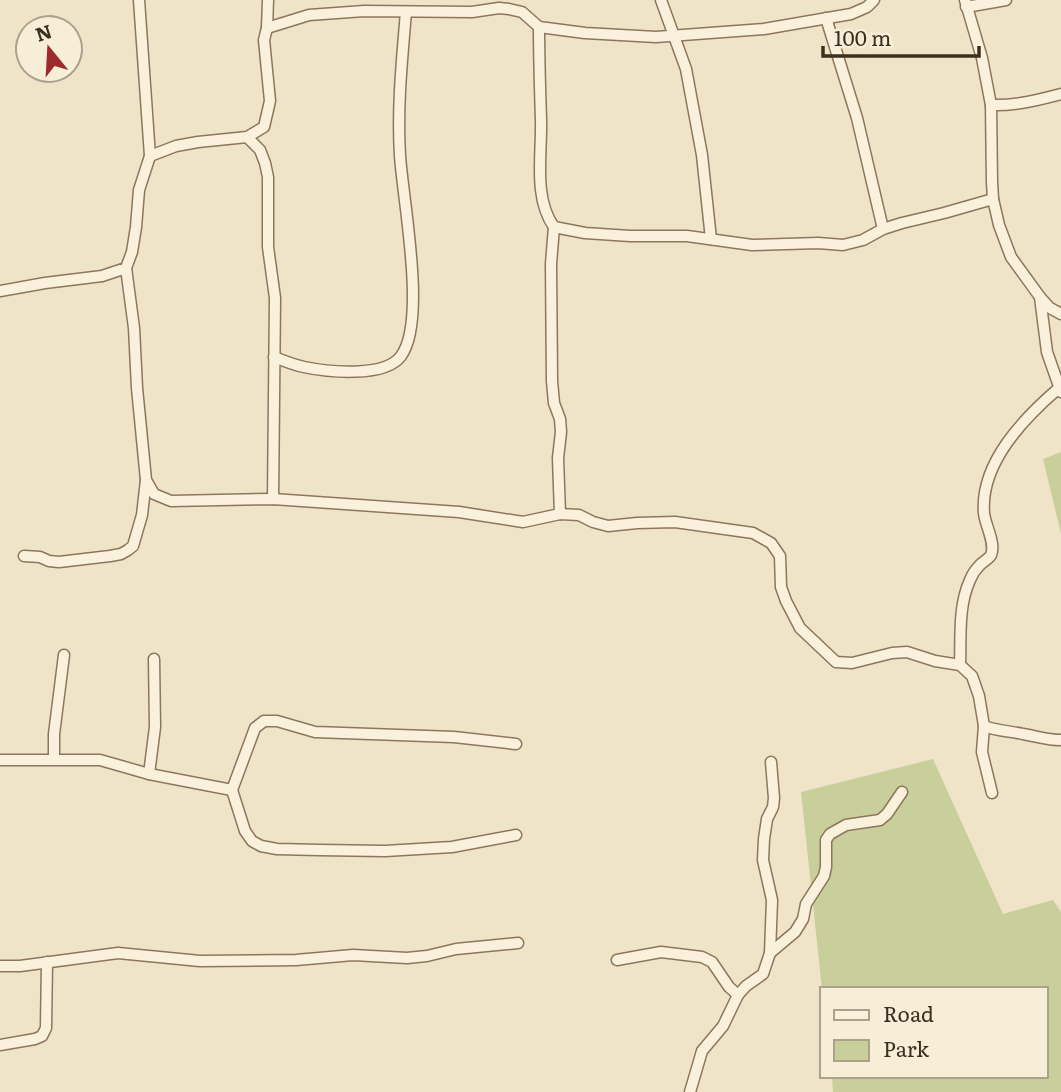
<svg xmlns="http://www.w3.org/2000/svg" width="1061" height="1092" font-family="Literata,serif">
	<rect width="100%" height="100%" fill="#f0e4c8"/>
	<!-- green -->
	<g fill="#c9cf9b">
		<polygon points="1061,452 1061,534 1043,459"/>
		<polygon points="933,759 1003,914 1053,900 1061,912 1061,1092 833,1092 832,1076 1045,1076 1045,989 822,989 801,792"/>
	</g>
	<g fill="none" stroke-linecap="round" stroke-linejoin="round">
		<defs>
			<g id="minor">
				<polyline points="139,0 150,156"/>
				<polyline points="661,0 686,69 702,155 711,239"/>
				<polyline points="965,0 982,58 991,105 992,182 993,199 999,225 1011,257 1040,297 1050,308 1061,314"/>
				<polyline points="966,7 1006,0"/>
				<polyline points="826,18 857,118 883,229"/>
				<path d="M539,27c0,31 1,62 2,93 1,34 -8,78 13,107l31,6 45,3h57l65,9 66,-2 25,2 20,-5 20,-11 19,-6 42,-10 49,-14"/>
				<polyline points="267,28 268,0"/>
				<path d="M991,105c24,1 47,-5 70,-11"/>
				<polyline points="247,137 260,150 265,163 268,177 268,247 275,298 273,499"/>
				<polyline points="554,227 551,264 552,381 554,403 560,419 561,432 558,458 560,514"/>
				<polyline points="126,268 134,328 137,388 146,480 154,494 171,501 273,499 459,512 523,522 560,514 579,515 593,522 608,526 637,523 675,522 753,533 771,543 780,556 781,587 786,601 800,628 836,662 852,663 892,653 907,652 935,661 960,665 972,676 979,696 984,726 982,752 992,793"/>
				<polyline points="0,291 45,283 102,276 126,268 132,252 136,227 139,190 150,156 176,146 198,142 247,137 264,127 270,101 264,40 267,28 309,15 364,11 472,12 499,8 509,9 522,12 539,27 585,33 656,37 764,29 851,14 867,7 874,0"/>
				<polyline points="1040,297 1047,352 1061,392"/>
				<path d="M274,357c10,4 20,8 30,10 24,5 81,11 97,-11 26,-35 2,-155 -1,-200 -3,-49 2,-96 6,-144"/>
				<polyline points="24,556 40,557 49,561 59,562 110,556 121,554 128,550 133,546 142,515 146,480"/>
				<path d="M960,665c1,-28 -2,-59 10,-85 2,-5 6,-11 9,-14 3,-4 10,-7 12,-11 5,-12 -6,-30 -7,-42 -4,-50 40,-95 75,-125"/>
				<path d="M984,726c13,5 25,5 39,8 13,2 24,6 38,6"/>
				<polyline points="54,759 54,734 64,655"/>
				<polyline points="0,760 100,760 149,774 232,790"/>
				<polyline points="149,774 155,727 154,659"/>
				<polyline points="516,835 452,847 385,851 319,850 277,849 261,846 252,841 245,831 232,790 255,728 264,721 277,721 315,732 454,737 516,744"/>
				<polyline points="770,953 795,932 803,919 806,904 824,876 826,867 826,840 830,834 846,825 880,820 887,814 902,792"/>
				<polyline points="617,960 661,952 702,957 712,962 729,987 738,995"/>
				<polyline points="0,966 20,966 118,953 200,961 296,960 353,955 407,958 427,956 456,949 518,943"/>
				<polyline points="0,1045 35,1039 42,1036 46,1028 47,962"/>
				<polyline points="690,1092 702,1051 723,1026 738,995 746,986 763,974 770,953 772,900 763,860 764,839 767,819 773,807 774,798 771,762"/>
			</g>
		</defs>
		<!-- minor casing -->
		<use href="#minor" stroke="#8d765c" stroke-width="13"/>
		<!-- minor -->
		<use href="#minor" stroke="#faf1dc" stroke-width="10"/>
	</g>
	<!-- legend -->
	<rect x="820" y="987" width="228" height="91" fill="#f7eed8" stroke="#ada18e" stroke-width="2"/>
	<rect x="834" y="1010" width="35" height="10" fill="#faf1dc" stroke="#ada18e" stroke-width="2"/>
	<text x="883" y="1022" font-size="21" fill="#3d2e20">Road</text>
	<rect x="834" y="1040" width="35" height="21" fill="#c9cf9b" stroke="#ada18e" stroke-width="2"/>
	<text x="883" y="1057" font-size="21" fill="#3d2e20">Park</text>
	<!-- north arrow -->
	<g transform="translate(49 49) rotate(342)"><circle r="33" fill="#f7eed8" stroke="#ada18e" stroke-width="2"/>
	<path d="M0-5L12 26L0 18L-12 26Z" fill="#9e2a2b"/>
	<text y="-10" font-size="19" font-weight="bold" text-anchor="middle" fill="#3d2e20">N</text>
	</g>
	<!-- scale -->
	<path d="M823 46v10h156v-10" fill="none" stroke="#3d2e20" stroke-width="3.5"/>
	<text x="834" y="46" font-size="21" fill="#3d2e20" stroke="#f7eed8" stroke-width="5" paint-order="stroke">100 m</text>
</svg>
